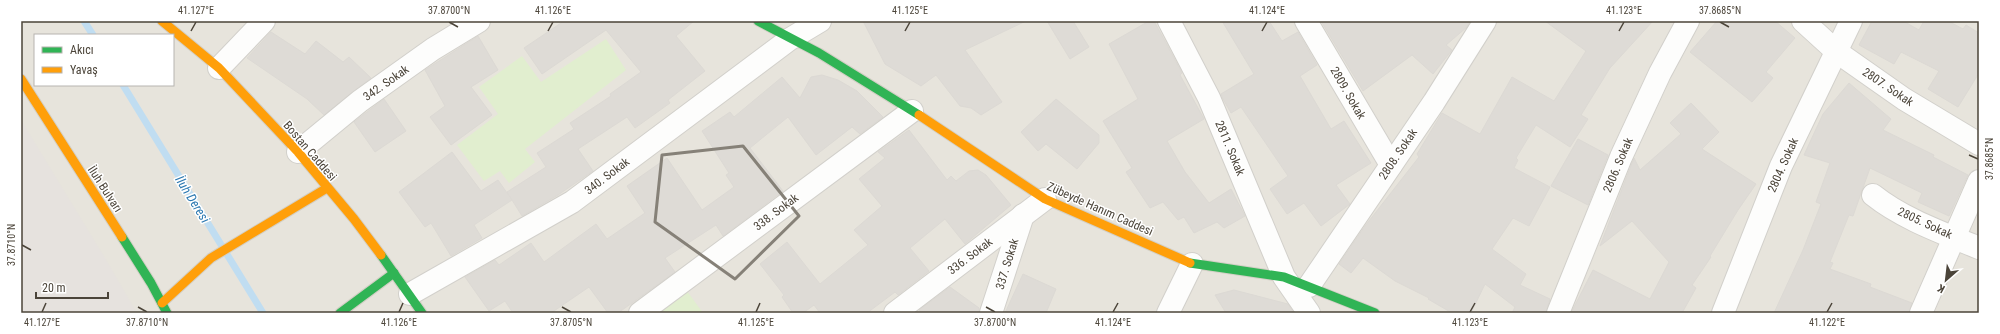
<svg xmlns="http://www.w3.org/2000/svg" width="2000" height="334" font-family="'Roboto Condensed',sans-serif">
	<rect width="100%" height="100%" fill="#f4f2ee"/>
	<!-- residential -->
	<path fill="#e7e4dc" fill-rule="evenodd" d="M21,21h1958v292h-1958zM35,35h138v50h-138z"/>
	<!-- industrial -->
	<polygon fill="#e6e2de" points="21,120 105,258 137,313 21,313"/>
	<!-- green -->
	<g fill="#e1eecf">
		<polygon points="606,39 626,70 525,149 535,162 509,183 500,171 484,181 457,145 498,114 479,87 522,56 541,82"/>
		<polygon points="687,291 703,313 657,313"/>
	</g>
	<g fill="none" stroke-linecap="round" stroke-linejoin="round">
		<!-- stream -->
		<g stroke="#c0ddf1" stroke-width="7">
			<polyline points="84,21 93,35"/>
			<polyline points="123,85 263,313"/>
		</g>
	</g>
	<!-- building -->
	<g fill="#dedbd6" stroke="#dcd9d4">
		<polygon points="564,21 694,21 676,36 705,71 668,100 670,103 635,128 627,117 578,149 593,171 558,195 522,216 507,192 546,167 537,153 574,129 570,123 611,96 610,94 641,72 606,30 542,74 524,48"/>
		<polygon points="863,21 1026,21 965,50 1002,102 981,115 971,108 960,106 936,75 921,86 885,64"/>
		<polygon points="1047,21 1073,21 1089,47 1070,59"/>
		<polygon points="1149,21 1154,21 1166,43 1182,73 1180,75 1204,119 1167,141 1185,172 1209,203 1231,189 1245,216 1224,228 1217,222 1194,233 1184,217 1178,220 1163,202 1150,208 1126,172 1132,168 1103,121 1138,99 1109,44"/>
		<polygon points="1222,21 1269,21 1282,41 1298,32 1317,65 1300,76 1331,129 1344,121 1371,163 1336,185 1350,204 1321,226 1304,203 1287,214 1270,189 1288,176 1241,107 1231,113 1223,99 1221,94 1254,74"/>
		<polygon points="1321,21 1470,21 1467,27 1446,45 1452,50 1433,74 1412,55 1363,91"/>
		<polygon points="1545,21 1653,21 1610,68 1581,115 1588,119 1570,147 1536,125 1516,158 1518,160 1514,168 1550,187 1529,226 1513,218 1492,249 1526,274 1520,285 1550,299 1546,313 1512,313 1515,307 1485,284 1471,313 1452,313 1428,299 1429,298 1395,281 1363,258 1351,273 1339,264 1365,226 1419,157 1417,154 1442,113 1480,134 1512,77 1554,101 1586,51"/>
		<polygon points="1717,21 1775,21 1795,38 1766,72 1773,78 1752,102 1690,52"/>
		<polygon points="1872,21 1903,21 1919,30 1924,21 1948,21 1963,29 1966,25 1979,33 1979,73 1958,107 1928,89 1939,71 1901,52 1894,64 1859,45"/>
		<polygon points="271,32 305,54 316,41 343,62 349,57 371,78 324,115 307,99 247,58"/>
		<polygon points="478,36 498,70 471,87 492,115 451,145 430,117 445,106 425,70"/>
		<polygon points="822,75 838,80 857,91 883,117 860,134 852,127 816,155 788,117 750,148 783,191 723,236 716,225 665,258 675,272 618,313 608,313 589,287 551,313 513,313 505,301 489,311 465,277 495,260 499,265 531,243 544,262 596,224 607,239 645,213 627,186 667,158 702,210 734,187 726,175 729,173 702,131 730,112 734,117 782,77 800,98 811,77"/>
		<polygon points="1849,83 1891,119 1883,130 1934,155 1933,157 1968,175 1949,216 1918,202 1922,193 1870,168 1853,216 1849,215 1830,262 1833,263 1830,269 1871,284 1870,287 1912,303 1909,313 1774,313 1803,250 1821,204 1816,202 1830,163 1804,155 1823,114"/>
		<polygon points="384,99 406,131 375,152 354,122"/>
		<polygon points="1056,99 1099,135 1099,143 1077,169 1046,144 1038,151 1021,132"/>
		<polygon points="1691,103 1719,132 1702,149 1756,184 1738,210 1710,256 1711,257 1692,285 1696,288 1682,313 1571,313 1593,270 1650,299 1669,262 1632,221 1600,246 1634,158 1640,170 1681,134 1670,123"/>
		<polygon points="909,130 947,180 951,176 956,181 969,171 978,170 986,175 1011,205 965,244 945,219 910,248 929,271 898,295 895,292 867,313 820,313 814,305 803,313 793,313 782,297 784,295 760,264 787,242 820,284 868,245 854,230 882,206 859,179 885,158 878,152"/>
		<polygon points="1578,139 1608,155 1588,205 1551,186"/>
		<polygon points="452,152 481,191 498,180 512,200 474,225 482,238 451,256 431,223 425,227 399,192"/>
		<polygon points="1023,274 1056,289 1046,313 1005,313"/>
		<polygon points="950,287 979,308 979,313 923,313 919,310"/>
		<polygon points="1234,290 1288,304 1294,313 1226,313 1215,295"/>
	</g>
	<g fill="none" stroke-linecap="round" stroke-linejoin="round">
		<defs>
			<g id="street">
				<polyline points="1169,21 1209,98 1284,277 1309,313"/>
				<polyline points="1306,21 1391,165"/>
				<polyline points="1803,21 1837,52 1904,99 1979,144"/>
				<polyline points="219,68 264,21"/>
				<polyline points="298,152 360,101 433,49 479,21"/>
				<path d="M1873,195c30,24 70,38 106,53"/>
				<polyline points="1309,286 1434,102 1485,21"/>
				<polyline points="410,294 572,202 790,39 820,21"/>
				<polyline points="640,313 912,111"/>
				<polyline points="895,313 1045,199"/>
				<polyline points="991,313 1023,215"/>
				<polyline points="1168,313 1192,264"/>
				<polyline points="1558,313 1621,157 1660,73 1688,21"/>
				<polyline points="1723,313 1781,166 1851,21"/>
				<polyline points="1921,313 1979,181"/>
			</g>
			<g id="fast">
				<polyline points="758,21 819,53 919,115"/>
				<polyline points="122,237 151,283 167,313"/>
				<polyline points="381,255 422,313"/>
				<polyline points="1190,263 1284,277 1375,313"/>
				<polyline points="340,313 394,273"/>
			</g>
			<g id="slow">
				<polyline points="162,21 219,68 298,152 354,219 381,255"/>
				<polyline points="21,79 122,237"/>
				<polyline points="919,115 1045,199 1190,263"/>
				<polyline points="162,303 211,258 327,188"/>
			</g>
		</defs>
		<!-- street casing -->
		<use href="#street" stroke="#d2d0cb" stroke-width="24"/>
		<!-- fast casing -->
		<use href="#fast" stroke="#d3cfc5" stroke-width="11"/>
		<!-- slow casing -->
		<use href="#slow" stroke="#d3cfc5" stroke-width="11"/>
		<!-- street -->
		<use href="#street" stroke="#fdfdfc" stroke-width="22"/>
		<!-- fast -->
		<use href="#fast" stroke="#30b455" stroke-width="9"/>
		<!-- slow -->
		<use href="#slow" stroke="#ff9f0a" stroke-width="9"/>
	</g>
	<!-- marked area -->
	<path fill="none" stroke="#868178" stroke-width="3" stroke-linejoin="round" d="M743,146l56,70 -64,63 -80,-57 7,-67z"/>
	<!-- ticks -->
	<path fill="none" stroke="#4b4439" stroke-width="1.5" d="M449,22l9,5M1720,22l9,5M191,31l5,-9M548,31l5,-9M905,31l5,-9M1262,31l5,-9M1619,31l5,-9M1969,155l9,4M22,245l9,5M138,307l9,5M562,307l9,5M986,307l9,5M42,312l4,-9M399,312l4,-9M756,312l4,-9M1113,312l5,-9M1470,312l5,-9M1827,312l5,-9"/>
	<g text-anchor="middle" stroke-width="3" stroke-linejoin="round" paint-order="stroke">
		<!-- street labels -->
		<g font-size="12" fill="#4b4439" stroke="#fff">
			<text transform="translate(386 83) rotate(-35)" y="4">342. Sokak</text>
			<text transform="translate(1888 87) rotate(34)" y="4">2807. Sokak</text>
			<text transform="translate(1348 93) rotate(60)" y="4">2809. Sokak</text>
			<text transform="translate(1230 148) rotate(67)" y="4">2811. Sokak</text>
			<text transform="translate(310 151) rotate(49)" y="4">Bostan Caddesi</text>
			<text transform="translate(1398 154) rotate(-56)" y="4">2808. Sokak</text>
			<text transform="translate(1618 165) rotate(-67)" y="4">2806. Sokak</text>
			<text transform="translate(1783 165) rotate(-66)" y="4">2804. Sokak</text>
			<text transform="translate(607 176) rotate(-37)" y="4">340. Sokak</text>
			<text transform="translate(105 189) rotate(57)" y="4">İluh Bulvarı</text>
			<text transform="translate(1100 209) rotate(24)" y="4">Zübeyde Hanım Caddesi</text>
			<text transform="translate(776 212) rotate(-37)" y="4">338. Sokak</text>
			<text transform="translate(1925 223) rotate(25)" y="4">2805. Sokak</text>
			<text transform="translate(970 256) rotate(-37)" y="4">336. Sokak</text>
			<text transform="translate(1007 264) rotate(-73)" y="4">337. Sokak</text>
		</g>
		<!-- water labels -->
		<g font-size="13" font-style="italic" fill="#2e7ab2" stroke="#fff">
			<text transform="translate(193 199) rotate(58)" y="5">İluh Deresi</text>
		</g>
	</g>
	<!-- border -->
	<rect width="2000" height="334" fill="none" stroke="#ffffff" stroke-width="44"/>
	<!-- legend -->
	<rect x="34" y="34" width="140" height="52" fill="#ffffff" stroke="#b7b4b0"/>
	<rect x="42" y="47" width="20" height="6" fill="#30b455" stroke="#b7b4b0"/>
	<text x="70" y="54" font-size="12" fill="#4b4439">Akıcı</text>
	<rect x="42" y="67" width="20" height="6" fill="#ff9f0a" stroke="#b7b4b0"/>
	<text x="70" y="74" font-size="12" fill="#4b4439">Yavaş</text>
	<!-- north arrow -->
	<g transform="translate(1946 280) rotate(208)" stroke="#ffffff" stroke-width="3" paint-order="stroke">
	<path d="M0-3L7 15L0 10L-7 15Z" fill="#4b4439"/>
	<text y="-6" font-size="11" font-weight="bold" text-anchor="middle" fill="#4b4439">K</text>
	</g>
	<!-- scale -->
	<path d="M36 292v6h72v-6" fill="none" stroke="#4b4439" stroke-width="2"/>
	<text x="42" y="292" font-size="12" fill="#4b4439" stroke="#ffffff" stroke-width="3" paint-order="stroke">20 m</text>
	<rect x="22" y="22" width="1956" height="290" fill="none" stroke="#4b4439" stroke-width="1.5"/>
	<g font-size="10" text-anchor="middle" fill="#4b4439">
		<text x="196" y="14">41.127°E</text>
		<text x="449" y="14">37.8700°N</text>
		<text x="553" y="14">41.126°E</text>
		<text x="910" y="14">41.125°E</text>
		<text x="1267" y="14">41.124°E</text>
		<text x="1624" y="14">41.123°E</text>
		<text x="1720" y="14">37.8685°N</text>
		<text transform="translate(1989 159) rotate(-90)" y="4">37.8685°N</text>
		<text transform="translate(11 245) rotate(-90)" y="4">37.8710°N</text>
		<text x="42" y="326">41.127°E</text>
		<text x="147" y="326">37.8710°N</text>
		<text x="399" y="326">41.126°E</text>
		<text x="571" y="326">37.8705°N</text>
		<text x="756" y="326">41.125°E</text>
		<text x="995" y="326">37.8700°N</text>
		<text x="1113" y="326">41.124°E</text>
		<text x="1470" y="326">41.123°E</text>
		<text x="1827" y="326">41.122°E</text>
	</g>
</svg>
